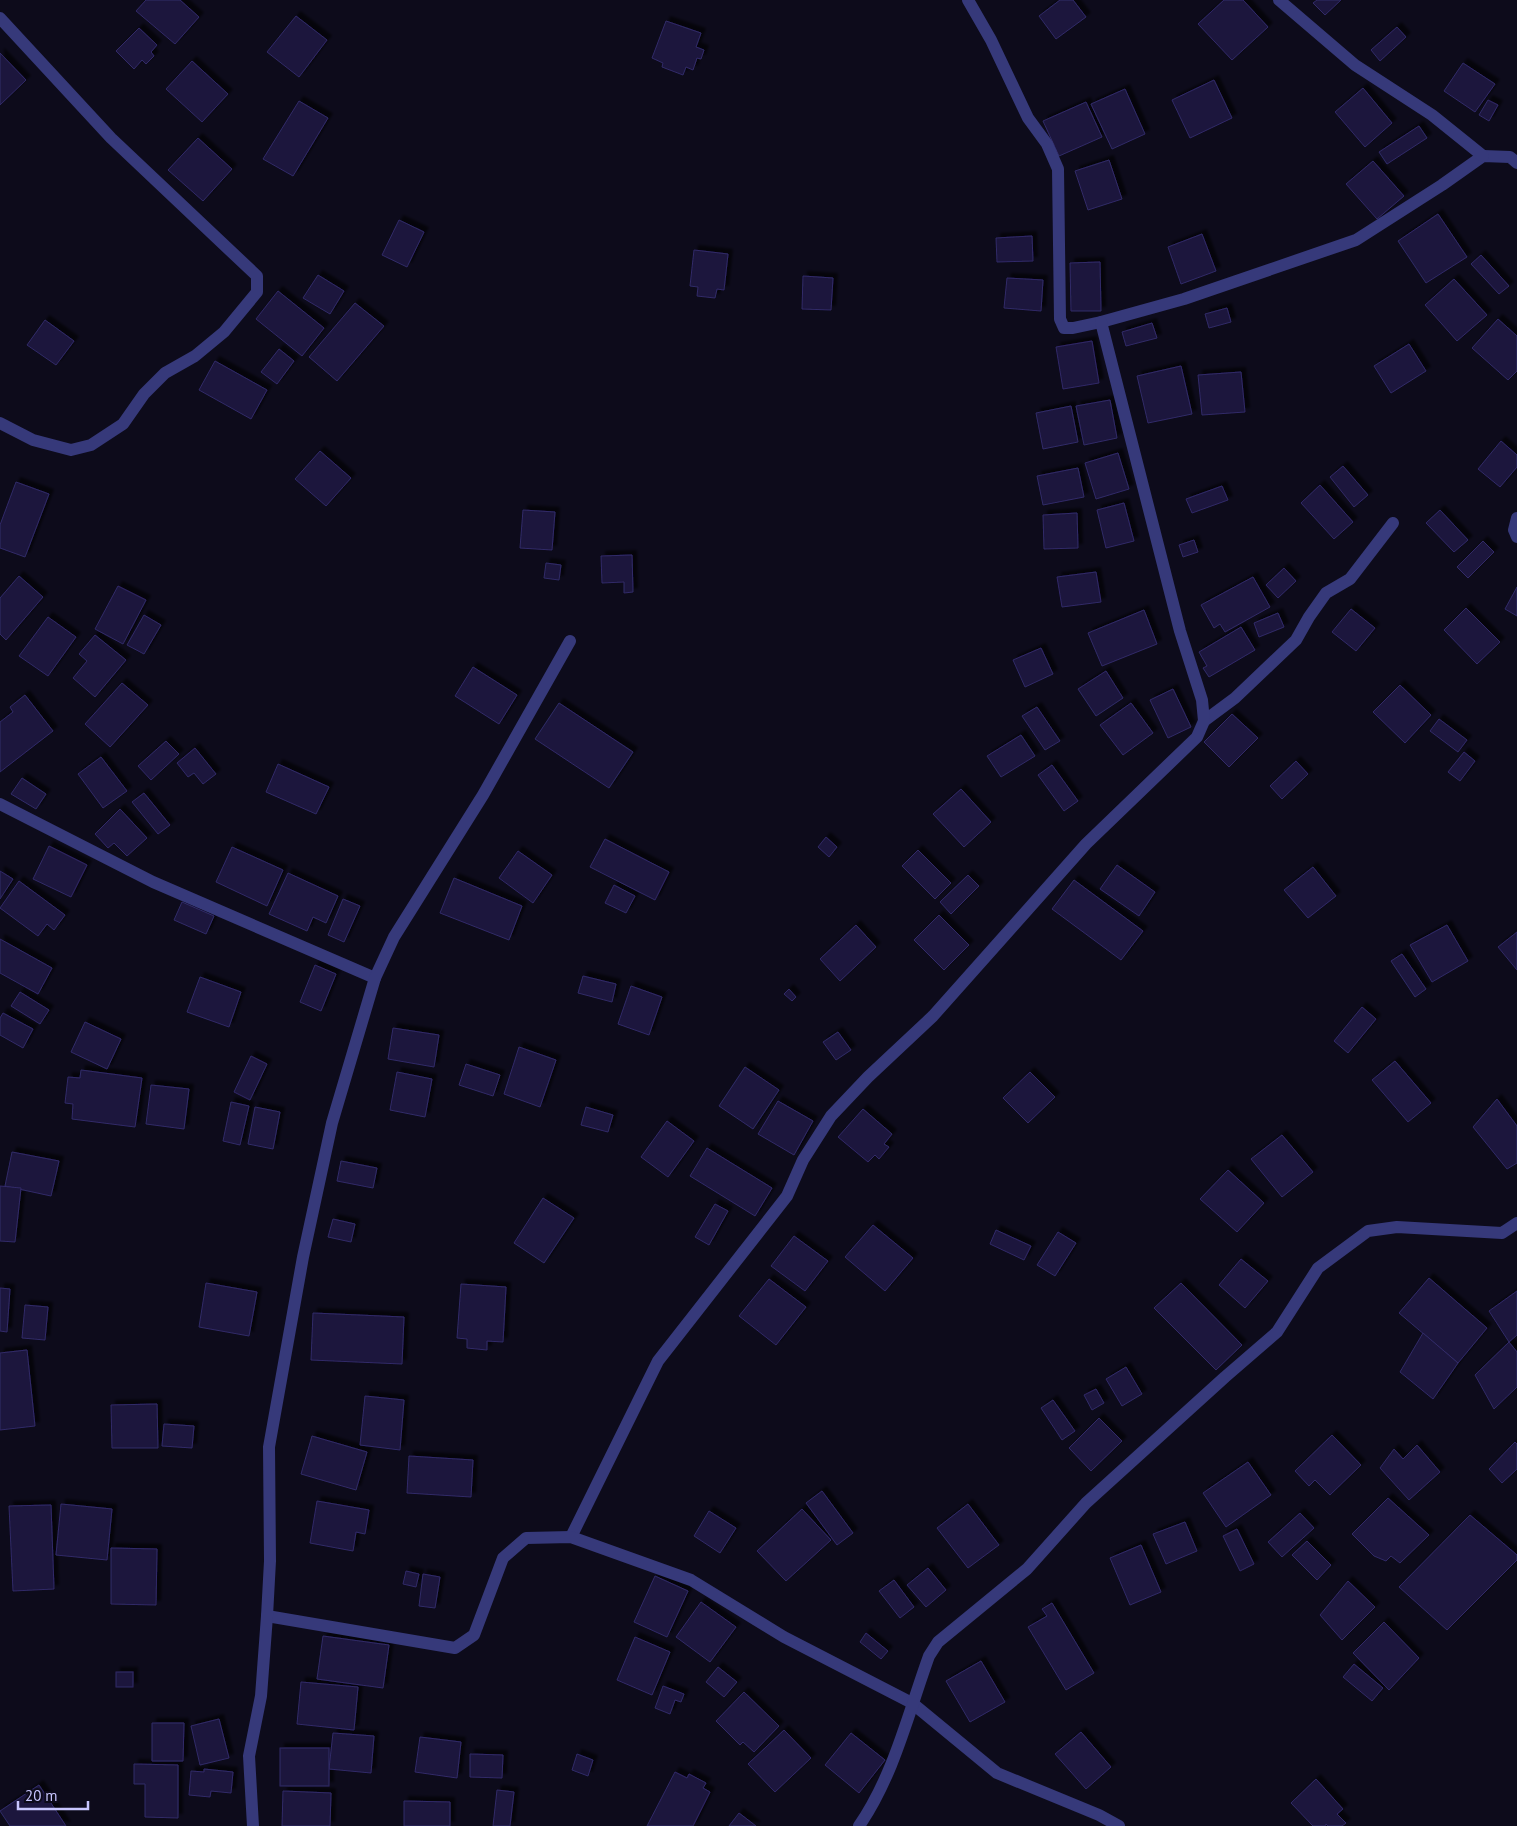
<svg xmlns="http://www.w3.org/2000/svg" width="1517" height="1826" font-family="'PT Sans',sans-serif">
	<defs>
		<filter id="shadow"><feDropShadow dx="4.5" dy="-4.5" stdDeviation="1" flood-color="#0009"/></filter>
	</defs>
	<rect width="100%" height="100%" fill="#0d0b1b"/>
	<!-- building -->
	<g fill="#1c173c" stroke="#312a68" filter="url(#shadow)">
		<polygon points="146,0 180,0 199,17 175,44 136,11"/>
		<polygon points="1060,0 1073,0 1086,17 1056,39 1039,16"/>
		<polygon points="1224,0 1243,0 1268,27 1232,60 1198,24"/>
		<polygon points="1317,0 1341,0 1325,15 1313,3"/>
		<polygon points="296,16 327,40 299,77 267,52"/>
		<polygon points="666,21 701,33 696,47 704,50 701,59 697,58 693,70 686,67 683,75 662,67 663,63 652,58"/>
		<polygon points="1397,27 1406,37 1380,61 1371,50"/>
		<polygon points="139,28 157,45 151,52 154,56 146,64 142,60 134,69 116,51"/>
		<polygon points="0,53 26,80 0,105"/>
		<polygon points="192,61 228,94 202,122 166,89"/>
		<polygon points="1463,63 1495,84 1475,112 1444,91"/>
		<polygon points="1214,80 1232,118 1190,138 1172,100"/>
		<polygon points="1363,88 1392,123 1365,147 1335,112"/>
		<polygon points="1125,89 1145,134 1112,149 1091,104"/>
		<polygon points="1488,100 1498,105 1489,121 1479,115"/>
		<polygon points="299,101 328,118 293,176 263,159"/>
		<polygon points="1086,102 1102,137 1059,156 1043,121"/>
		<polygon points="1419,126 1427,138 1387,164 1379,152"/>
		<polygon points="198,138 232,169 203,201 168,170"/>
		<polygon points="1109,160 1122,199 1088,210 1075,171"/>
		<polygon points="1373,161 1404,196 1377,219 1346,184"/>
		<polygon points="1438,214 1467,257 1426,283 1398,241"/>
		<polygon points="399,220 424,232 407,267 382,255"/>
		<polygon points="1202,234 1216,271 1181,284 1168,247"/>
		<polygon points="1032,236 1033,261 997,262 996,238"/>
		<polygon points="694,250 728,254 724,290 717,289 715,298 697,296 698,287 690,286"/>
		<polygon points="1481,255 1509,286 1499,294 1471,264"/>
		<polygon points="1100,262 1101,311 1071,311 1070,263"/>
		<polygon points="318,275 344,291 330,314 303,298"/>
		<polygon points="803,276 833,278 831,310 802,309"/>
		<polygon points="1007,278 1043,280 1041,311 1004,308"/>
		<polygon points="1454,279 1487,315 1457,341 1425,305"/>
		<polygon points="278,291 324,328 302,356 256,319"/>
		<polygon points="355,303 384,326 337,381 309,357"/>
		<polygon points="1227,308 1231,322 1209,328 1205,314"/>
		<polygon points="1498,319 1517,336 1517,371 1508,380 1472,348"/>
		<polygon points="45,320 74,341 56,365 27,345"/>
		<polygon points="1152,323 1157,338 1126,346 1122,332"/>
		<polygon points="1092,341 1099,383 1063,389 1056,347"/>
		<polygon points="1409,344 1426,371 1391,393 1374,366"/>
		<polygon points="279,349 294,361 277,384 261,372"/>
		<polygon points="215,361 267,390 251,419 199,390"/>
		<polygon points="1181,366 1192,414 1148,423 1137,376"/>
		<polygon points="1241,372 1245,412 1202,415 1198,375"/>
		<polygon points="1110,400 1117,438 1084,445 1076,406"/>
		<polygon points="1071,406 1078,442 1043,449 1036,413"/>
		<polygon points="1501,441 1517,455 1517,467 1500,487 1478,469"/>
		<polygon points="320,451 351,478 326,506 295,479"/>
		<polygon points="1118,453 1129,489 1096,499 1085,463"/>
		<polygon points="1343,466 1368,495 1354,507 1330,477"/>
		<polygon points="1078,468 1084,497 1043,505 1037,476"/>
		<polygon points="16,482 49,494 25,557 0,548 0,525"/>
		<polygon points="1320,485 1353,522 1334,539 1301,503"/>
		<polygon points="1222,486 1228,500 1192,513 1186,499"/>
		<polygon points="1124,503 1134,541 1106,548 1097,510"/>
		<polygon points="523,510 555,512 552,550 520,548"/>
		<polygon points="1440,510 1468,540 1454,552 1426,523"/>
		<polygon points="1077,513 1078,548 1044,549 1043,515"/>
		<polygon points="1194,540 1198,552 1183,557 1179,545"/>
		<polygon points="1483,541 1494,552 1468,578 1457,567"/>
		<polygon points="632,555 633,592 624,593 624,582 602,583 601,556"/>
		<polygon points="546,563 561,565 559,580 544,578"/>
		<polygon points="1284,568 1296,581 1278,598 1266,585"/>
		<polygon points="1096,572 1101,602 1062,607 1057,577"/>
		<polygon points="19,576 43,597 6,640 0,634 0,598"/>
		<polygon points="1253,577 1270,607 1225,632 1220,624 1214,628 1201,605"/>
		<polygon points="118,586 146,600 123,644 95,629"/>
		<polygon points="1517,587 1517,616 1505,609"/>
		<polygon points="1466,608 1500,642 1477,664 1444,630"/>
		<polygon points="1351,609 1375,628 1356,651 1332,632"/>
		<polygon points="1144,610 1157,644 1102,666 1088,633"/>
		<polygon points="1278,613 1284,627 1259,637 1254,623"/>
		<polygon points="144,615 161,625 144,654 127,645"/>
		<polygon points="48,617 76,637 48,676 19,656"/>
		<polygon points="1241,627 1255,650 1209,677 1203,668 1207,666 1199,652"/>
		<polygon points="95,635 126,660 95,697 73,678 87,661 79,654"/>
		<polygon points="1041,648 1053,674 1025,687 1013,660"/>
		<polygon points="473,667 517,695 499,724 455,696"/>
		<polygon points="1106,671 1123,698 1096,716 1078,689"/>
		<polygon points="122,683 148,705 110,747 85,724"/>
		<polygon points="1400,685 1431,715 1405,743 1373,712"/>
		<polygon points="1173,689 1191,727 1168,738 1150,700"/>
		<polygon points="25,695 53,731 0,772 0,722 13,712 10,707"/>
		<polygon points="559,703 633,752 609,788 535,739"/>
		<polygon points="1131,703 1153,733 1123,755 1100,725"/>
		<polygon points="1037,707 1060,741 1045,750 1022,716"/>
		<polygon points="1232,714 1258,738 1229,767 1204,742"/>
		<polygon points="1439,719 1467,740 1458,752 1430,731"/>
		<polygon points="1021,735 1035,756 1001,777 987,756"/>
		<polygon points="166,741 179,754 151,780 138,766"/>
		<polygon points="195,748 216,774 203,784 194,773 188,777 177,763"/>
		<polygon points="1464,752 1475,761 1460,781 1448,772"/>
		<polygon points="101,757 127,791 103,808 78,774"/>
		<polygon points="1296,761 1308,774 1282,799 1270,786"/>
		<polygon points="278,764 329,787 316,814 266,792"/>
		<polygon points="1052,765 1078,801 1064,811 1038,775"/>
		<polygon points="22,778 46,794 36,809 11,794"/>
		<polygon points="961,789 991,822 964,847 933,814"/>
		<polygon points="144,793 170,825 158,834 132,802"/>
		<polygon points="120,809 147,838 127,856 114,843 108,848 95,834"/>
		<polygon points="826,837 837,847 829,857 818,847"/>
		<polygon points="605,839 669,872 655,900 590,867"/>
		<polygon points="49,846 87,865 71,897 33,879"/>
		<polygon points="232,847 283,870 267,906 216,882"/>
		<polygon points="918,850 951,883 935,899 902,866"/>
		<polygon points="518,851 552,875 533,903 499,878"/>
		<polygon points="1117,865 1155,892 1139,916 1100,889"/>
		<polygon points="1313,867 1336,896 1308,918 1284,890"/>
		<polygon points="0,871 13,879 0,899"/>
		<polygon points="288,873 338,896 326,923 313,917 307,931 269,914"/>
		<polygon points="968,875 979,886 951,914 940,902"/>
		<polygon points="454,878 522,906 509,940 440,913"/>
		<polygon points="1074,880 1143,931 1121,960 1052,909"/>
		<polygon points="19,881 65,915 54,930 47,924 38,936 0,908"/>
		<polygon points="614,885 635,896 626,913 605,903"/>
		<polygon points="343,899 360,906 344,942 328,935"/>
		<polygon points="182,902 214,916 206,934 174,920"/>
		<polygon points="939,915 969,945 944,970 914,940"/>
		<polygon points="856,925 876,947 840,981 820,959"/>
		<polygon points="1447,925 1468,961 1432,982 1410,945"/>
		<polygon points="1517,932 1517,970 1498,947"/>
		<polygon points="0,939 52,968 38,994 0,973"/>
		<polygon points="1402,954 1426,989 1415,997 1391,961"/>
		<polygon points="315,965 336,974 321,1011 300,1002"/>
		<polygon points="583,976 616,984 612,1002 578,993"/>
		<polygon points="200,977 241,992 229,1027 187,1012"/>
		<polygon points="631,986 662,997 649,1035 618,1024"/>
		<polygon points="789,989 796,997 792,1001 784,994"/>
		<polygon points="20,992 49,1010 40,1024 11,1006"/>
		<polygon points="1362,1007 1376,1019 1348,1053 1334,1041"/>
		<polygon points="3,1013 33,1029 23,1048 0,1035 0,1018"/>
		<polygon points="85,1022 121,1039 107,1069 71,1052"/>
		<polygon points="393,1028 439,1035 434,1067 388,1059"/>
		<polygon points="838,1032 851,1050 836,1060 823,1042"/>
		<polygon points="519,1047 556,1060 540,1107 504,1094"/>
		<polygon points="251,1056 267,1064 250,1100 234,1092"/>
		<polygon points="1395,1061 1431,1103 1408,1122 1372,1080"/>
		<polygon points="466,1064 500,1075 493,1096 459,1085"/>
		<polygon points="745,1067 779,1090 753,1129 719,1106"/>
		<polygon points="81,1070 142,1078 135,1127 72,1119 73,1104 65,1103 68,1077 80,1078"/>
		<polygon points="397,1072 432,1079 425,1117 390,1110"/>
		<polygon points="1030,1072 1055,1097 1028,1123 1003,1098"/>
		<polygon points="151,1085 189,1089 184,1129 146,1124"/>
		<polygon points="1497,1099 1517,1126 1517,1163 1507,1169 1473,1127"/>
		<polygon points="778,1101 813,1121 794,1155 758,1134"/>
		<polygon points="231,1102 249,1106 240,1145 223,1141"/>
		<polygon points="255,1107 280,1112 273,1149 248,1144"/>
		<polygon points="586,1107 613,1115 608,1132 581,1125"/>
		<polygon points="863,1109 892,1134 884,1144 889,1147 879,1159 875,1155 868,1162 838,1137"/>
		<polygon points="667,1121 694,1141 668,1177 641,1157"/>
		<polygon points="1282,1135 1313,1172 1282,1197 1251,1159"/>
		<polygon points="707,1148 772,1188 755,1216 690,1176"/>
		<polygon points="12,1152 59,1161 51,1196 5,1186"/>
		<polygon points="341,1161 377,1168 373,1188 337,1181"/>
		<polygon points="1228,1170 1264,1203 1237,1232 1200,1199"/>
		<polygon points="0,1186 21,1188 15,1242 0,1241"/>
		<polygon points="543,1198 574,1218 544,1263 514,1243"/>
		<polygon points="715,1204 728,1211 709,1245 695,1237"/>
		<polygon points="333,1219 355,1224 351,1242 328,1237"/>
		<polygon points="873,1225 913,1258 885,1291 845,1257"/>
		<polygon points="996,1230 1031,1246 1024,1260 990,1244"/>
		<polygon points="1058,1232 1076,1243 1055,1276 1037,1265"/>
		<polygon points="794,1236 828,1261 805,1291 771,1266"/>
		<polygon points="1241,1259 1268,1281 1245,1308 1219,1285"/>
		<polygon points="1429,1278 1487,1328 1458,1363 1399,1313"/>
		<polygon points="769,1279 806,1307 776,1345 739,1316"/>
		<polygon points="206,1283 257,1292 249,1336 199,1327"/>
		<polygon points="1181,1283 1242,1345 1216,1370 1154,1308"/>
		<polygon points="461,1284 506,1287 503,1342 487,1341 487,1350 467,1348 467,1339 457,1338"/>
		<polygon points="0,1288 10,1289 7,1332 0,1331"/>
		<polygon points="1517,1291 1517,1335 1509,1342 1489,1311"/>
		<polygon points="25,1305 48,1307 45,1340 22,1338"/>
		<polygon points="313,1313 404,1317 402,1364 311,1360"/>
		<polygon points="1423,1333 1458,1363 1433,1399 1400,1372"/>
		<polygon points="1509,1342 1517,1352 1517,1387 1494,1409 1475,1375"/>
		<polygon points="27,1350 35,1426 0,1430 0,1353"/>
		<polygon points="1126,1367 1142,1394 1122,1406 1106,1379"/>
		<polygon points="1096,1389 1104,1403 1092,1410 1084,1395"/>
		<polygon points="365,1396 404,1400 400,1450 360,1445"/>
		<polygon points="1053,1400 1075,1431 1062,1440 1041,1408"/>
		<polygon points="157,1404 158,1448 112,1448 111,1405"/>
		<polygon points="1099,1418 1122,1441 1091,1471 1069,1448"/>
		<polygon points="164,1424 194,1426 192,1448 162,1446"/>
		<polygon points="1332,1435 1361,1465 1330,1495 1315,1480 1309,1486 1295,1471"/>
		<polygon points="312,1436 367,1452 356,1490 301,1474"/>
		<polygon points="1515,1442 1517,1444 1517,1469 1502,1483 1489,1469"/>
		<polygon points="1417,1445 1440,1472 1409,1500 1380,1468 1394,1449 1403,1459"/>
		<polygon points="409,1456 473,1460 471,1497 407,1493"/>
		<polygon points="1248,1462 1271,1495 1226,1527 1203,1493"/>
		<polygon points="822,1491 853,1533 837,1545 806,1503"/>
		<polygon points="1388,1498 1429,1535 1400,1563 1391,1556 1386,1561 1374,1556 1352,1534"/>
		<polygon points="317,1501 369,1510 365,1534 356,1532 353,1551 310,1543"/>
		<polygon points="61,1504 112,1509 107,1560 56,1555"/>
		<polygon points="968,1504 999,1545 968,1568 937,1528"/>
		<polygon points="51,1505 54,1589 13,1591 9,1506"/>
		<polygon points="802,1509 831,1540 786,1581 757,1551"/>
		<polygon points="709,1511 736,1528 720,1553 694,1536"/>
		<polygon points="1300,1513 1314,1528 1282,1557 1268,1542"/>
		<polygon points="1470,1515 1517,1555 1517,1560 1447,1630 1399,1587"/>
		<polygon points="1185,1522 1197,1551 1166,1564 1153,1534"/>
		<polygon points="1237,1529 1254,1564 1240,1571 1223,1536"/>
		<polygon points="1307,1541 1331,1565 1317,1580 1292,1555"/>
		<polygon points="1141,1545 1161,1592 1130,1605 1110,1558"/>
		<polygon points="111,1548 157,1549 156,1605 111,1604"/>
		<polygon points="928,1568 946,1590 926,1607 907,1585"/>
		<polygon points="406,1571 419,1574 416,1587 403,1584"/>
		<polygon points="423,1574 440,1577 435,1608 419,1606"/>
		<polygon points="655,1576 688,1591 667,1637 634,1622"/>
		<polygon points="894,1580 914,1607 900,1618 879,1591"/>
		<polygon points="1348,1581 1375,1607 1342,1640 1320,1615"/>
		<polygon points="701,1602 736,1627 710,1662 676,1637"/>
		<polygon points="1052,1603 1094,1673 1066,1690 1028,1627 1047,1616 1042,1609"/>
		<polygon points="1384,1622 1419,1658 1389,1690 1353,1653"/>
		<polygon points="866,1633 888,1651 881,1659 860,1642"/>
		<polygon points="323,1636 389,1645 383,1688 317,1679"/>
		<polygon points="635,1637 670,1652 652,1695 617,1680"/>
		<polygon points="981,1661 1005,1702 970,1722 946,1681"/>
		<polygon points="1354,1664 1383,1688 1372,1701 1343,1677"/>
		<polygon points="718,1667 737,1682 724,1697 706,1682"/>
		<rect x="116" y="1672" width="17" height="15"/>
		<polygon points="301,1682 358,1687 354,1730 297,1724"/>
		<polygon points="663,1686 684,1694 681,1702 675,1700 670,1714 655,1708"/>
		<polygon points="744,1692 779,1726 754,1752 743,1742 740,1745 716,1721"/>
		<polygon points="219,1719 229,1758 200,1765 191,1726"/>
		<polygon points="152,1723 184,1723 183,1761 152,1761"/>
		<polygon points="784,1730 811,1758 775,1792 748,1764"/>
		<polygon points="1081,1732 1111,1767 1086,1789 1055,1754"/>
		<polygon points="333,1733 374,1736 371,1773 329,1769"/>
		<polygon points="851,1733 885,1760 859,1793 825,1765"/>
		<polygon points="420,1737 461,1742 457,1778 415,1772"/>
		<rect x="280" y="1748" width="49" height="38"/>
		<polygon points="470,1754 503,1755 502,1778 470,1777"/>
		<polygon points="577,1754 593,1760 588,1776 572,1770"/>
		<polygon points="134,1764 178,1765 178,1818 145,1817 145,1784 134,1784"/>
		<polygon points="204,1769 233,1772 231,1793 211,1791 210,1797 189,1795 191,1771 204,1772"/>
		<polygon points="675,1772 687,1778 689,1774 706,1783 703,1788 710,1792 693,1826 647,1826"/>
		<polygon points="1316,1779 1343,1809 1337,1814 1346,1823 1342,1826 1328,1826 1326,1824 1325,1826 1313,1826 1291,1803"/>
		<polygon points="39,1785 66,1826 10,1826 0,1811"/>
		<polygon points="497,1790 514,1792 510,1826 493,1826"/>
		<polygon points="283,1791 331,1793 330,1826 282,1826"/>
		<polygon points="404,1801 450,1802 450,1826 404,1826"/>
		<polygon points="739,1813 756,1826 729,1826"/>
	</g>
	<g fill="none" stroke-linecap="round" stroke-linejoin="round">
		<!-- minor -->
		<g stroke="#36397a" stroke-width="12">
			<polyline points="968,0 991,40 1028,118 1047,144 1058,169 1060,319 1064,328 1073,328 1101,322 1184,299 1356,240 1442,185 1483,156 1510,157 1517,163"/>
			<polyline points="1279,0 1355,65 1432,115 1483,156"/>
			<polyline points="0,18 111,138 257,276 257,292 224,332 195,356 165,373 144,394 123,424 91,445 71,450 33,440 0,423"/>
			<polyline points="1517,518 1514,530 1517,537"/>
			<polyline points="1204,721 1235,698 1296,640 1309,617 1326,593 1350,579 1393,523"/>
			<polyline points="0,804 153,882 375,978"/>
			<polyline points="571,1537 658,1361 787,1196 803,1160 831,1116 868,1077 933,1016 1086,844 1197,737 1204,721 1202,700 1180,631 1101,322"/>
			<polyline points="267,1616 455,1648 474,1635 503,1558 526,1538 571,1537 691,1580 784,1637 912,1703 997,1773 1099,1815 1119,1826"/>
			<polyline points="253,1826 249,1756 261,1696 267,1616 270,1561 269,1447 303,1257 332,1123 375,978 394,937 483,795 570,641"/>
			<path d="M859,1826c35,-51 49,-112 70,-170l9,-14 89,-73 59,-66 139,-126 52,-45 41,-64 50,-37 29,-4 105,6 15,-10"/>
		</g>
	</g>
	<!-- scale -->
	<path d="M18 1801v8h70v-8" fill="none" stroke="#c8c6fe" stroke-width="2.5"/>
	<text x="25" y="1801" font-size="15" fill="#c8c6fe" stroke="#0d0b1b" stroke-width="4" paint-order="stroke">20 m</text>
</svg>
